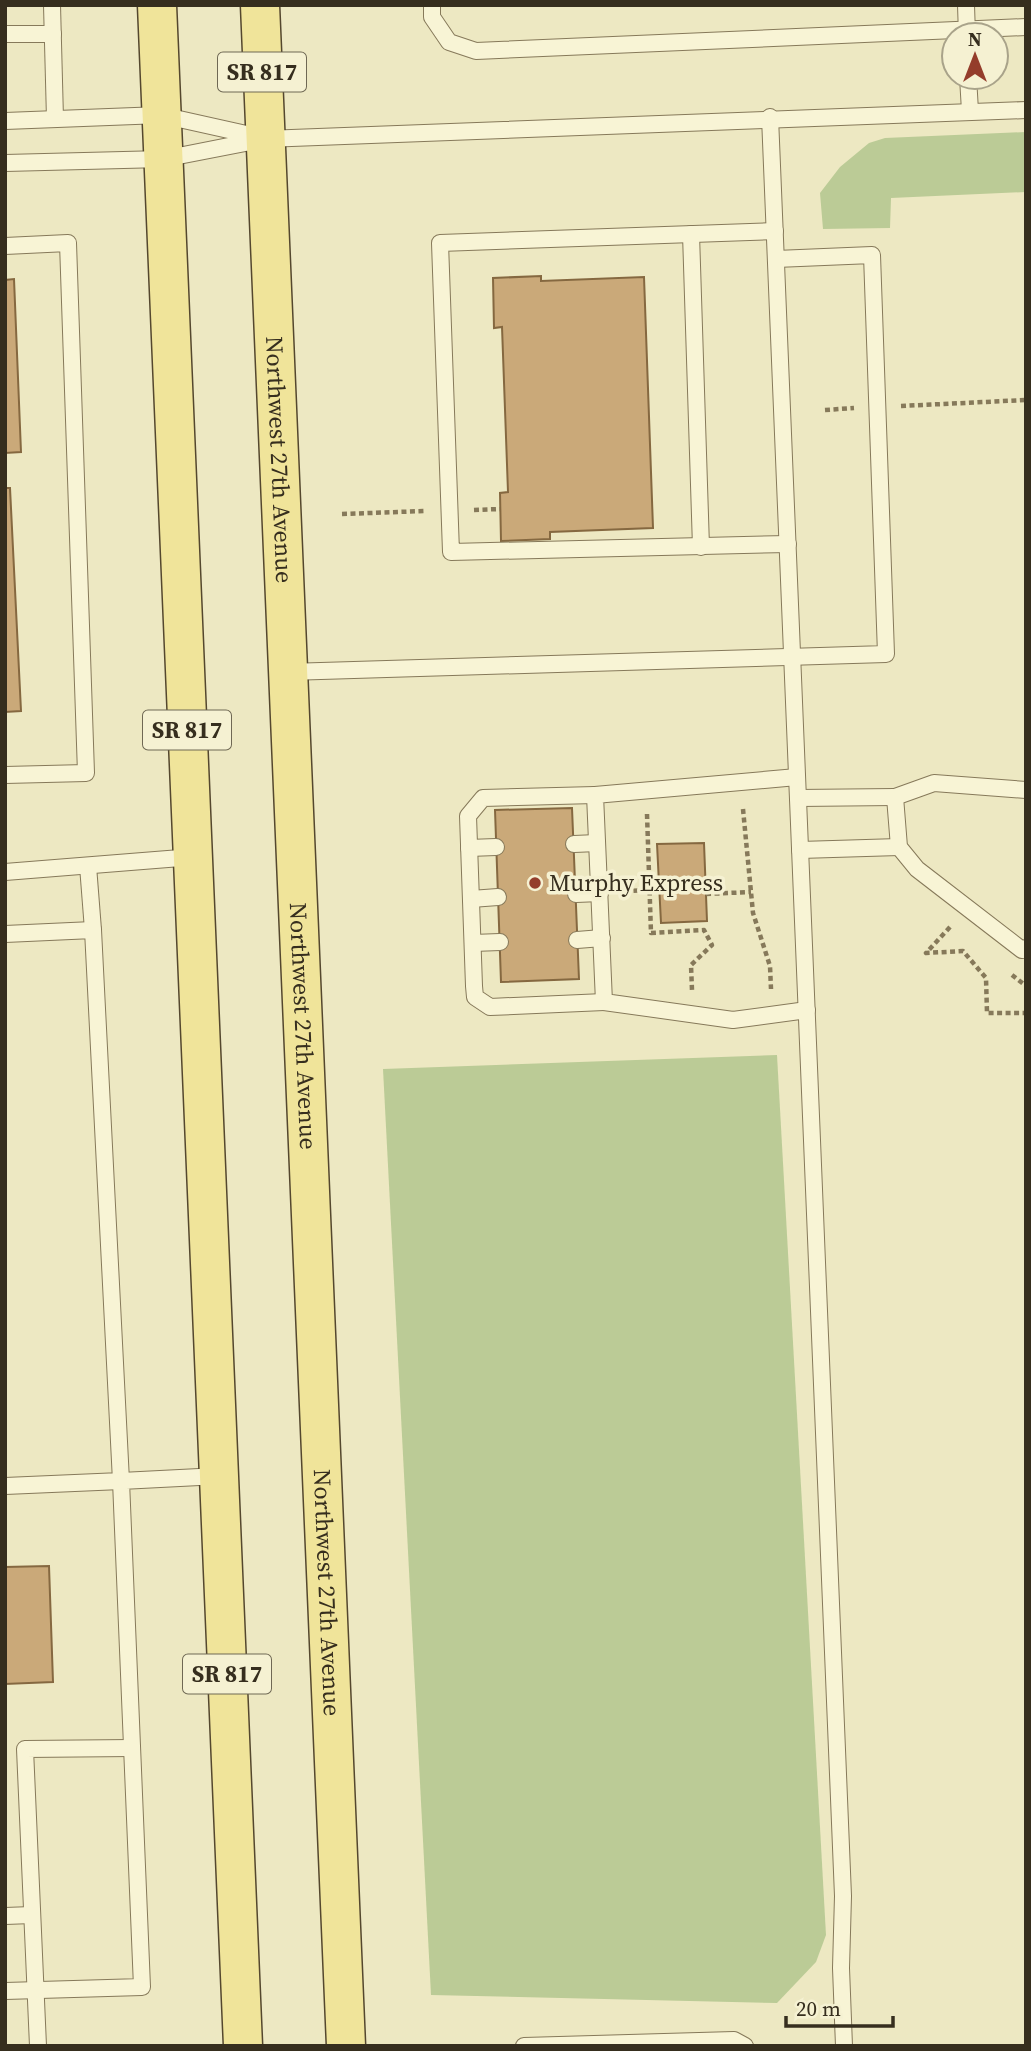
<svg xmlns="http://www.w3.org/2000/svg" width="1031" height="2051" font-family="'Source Serif 4',serif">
	<rect width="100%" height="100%" fill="#ede8c2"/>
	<!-- green -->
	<g fill="#bbcb96">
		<polygon points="1026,132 1026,192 891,198 890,228 823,229 820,193 840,167 869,143 885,138"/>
		<polygon points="777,1055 826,1935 816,1962 777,2003 431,1995 383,1069"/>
	</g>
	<!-- building -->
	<g fill="#caa979" stroke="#856840" stroke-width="2">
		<polygon points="541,276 541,281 644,277 653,528 550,532 550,539 501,541 500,493 508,492 502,327 494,328 493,278"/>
		<polygon points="14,279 21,452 5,453 5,280"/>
		<polygon points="5,488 10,488 21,711 5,712"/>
		<polygon points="572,808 579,979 501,982 495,810"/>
		<polygon points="704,843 707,921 661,923 657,844"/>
		<polygon points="49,1566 53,1682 5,1684 5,1567"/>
	</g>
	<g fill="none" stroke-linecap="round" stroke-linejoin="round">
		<defs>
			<g id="lane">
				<polyline points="52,5 55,119"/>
				<polyline points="432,5 432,17 449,42 476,51 1026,27"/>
				<polyline points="966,5 967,35"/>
				<polyline points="5,34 53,34"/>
				<polyline points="968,77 970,111"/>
				<polyline points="770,117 843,1896 841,1968 844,2046"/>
				<polyline points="5,121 161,115 260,137"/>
				<polyline points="5,163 163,159 265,139 1026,110"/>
				<polyline points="775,231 440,243 451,552 788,544"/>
				<polyline points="691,234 701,547"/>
				<polyline points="5,246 68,243 86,773 5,775"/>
				<polyline points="288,672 886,654 872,255 776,259"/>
				<polyline points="797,777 595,795 604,1002 733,1020 807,1010"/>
				<polyline points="1026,790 934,783 895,797 899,847 917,869 1022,950 1026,948"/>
				<polyline points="595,795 483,798 468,816 474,986 475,997 490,1007 604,1002"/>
				<polyline points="798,798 895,797"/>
				<polyline points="574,844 597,843"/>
				<polyline points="469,848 496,847"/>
				<polyline points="800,850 899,847"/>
				<polyline points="88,866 93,930"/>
				<polyline points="5,872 193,857"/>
				<polyline points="576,894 600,893"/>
				<polyline points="471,899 498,897"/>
				<polyline points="5,934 93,930 121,1481 5,1486"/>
				<polyline points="577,940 602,938"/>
				<polyline points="473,943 500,942"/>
				<polyline points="5,1916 32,1915"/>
				<polyline points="5,1991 142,1987 121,1481 219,1476"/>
				<polyline points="38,2046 25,1749 132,1748"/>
				<polyline points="524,2046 734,2040 745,2046"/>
			</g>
			<g id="primary">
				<polyline points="157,5 243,2046"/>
				<path id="s1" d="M260,5l86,2041"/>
			</g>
		</defs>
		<!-- lane casing -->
		<use href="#lane" stroke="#86795a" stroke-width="18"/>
		<!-- primary casing -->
		<use href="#primary" stroke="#54472e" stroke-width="41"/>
		<!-- path -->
		<g stroke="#86795a" stroke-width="4.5" stroke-dasharray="5 3.5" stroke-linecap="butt">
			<polyline points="901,406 1026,400"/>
			<polyline points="825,410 854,408"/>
			<polyline points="474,510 500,509"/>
			<polyline points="342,514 425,511"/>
			<polyline points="743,809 753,913 770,966 771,989"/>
			<polyline points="647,814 651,933 704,930 712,945 691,965 692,990"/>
			<polyline points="625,891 649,890"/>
			<polyline points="706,894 751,892"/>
			<polyline points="950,927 926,953 963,951 986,978 987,1013 1026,1013"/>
			<polyline points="1012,975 1026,986"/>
		</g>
		<!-- lane -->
		<use href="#lane" stroke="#f8f4d5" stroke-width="16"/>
		<!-- primary -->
		<use href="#primary" stroke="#f0e49a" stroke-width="38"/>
	</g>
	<!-- markers -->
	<circle fill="#943d2b" stroke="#f5f1d2" stroke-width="2.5" cx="535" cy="883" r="7"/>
	<g text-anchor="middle" stroke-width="7" stroke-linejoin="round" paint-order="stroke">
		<!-- shield labels -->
		<g fill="#f5f1d2" stroke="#6f6854" stroke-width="2">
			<rect x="218" y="52.5" width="88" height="39" rx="5"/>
			<rect x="143" y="710.5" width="88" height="39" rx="5"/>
			<rect x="183" y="1654.5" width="88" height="39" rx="5"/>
		</g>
		<g font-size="23" font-weight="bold" fill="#362e1e">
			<text x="262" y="80">SR 817</text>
			<text x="187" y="738">SR 817</text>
			<text x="227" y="1682">SR 817</text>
		</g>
		<!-- street labels -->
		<g font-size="24" fill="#362e1e" stroke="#f5f1d2">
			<text dy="8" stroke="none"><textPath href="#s1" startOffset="455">Northwest 27th Avenue</textPath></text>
			<text dy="8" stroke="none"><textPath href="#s1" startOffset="1022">Northwest 27th Avenue</textPath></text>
			<text dy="8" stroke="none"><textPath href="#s1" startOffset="1589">Northwest 27th Avenue</textPath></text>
		</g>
		<!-- poi labels -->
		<g font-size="24" fill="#362e1e" stroke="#f5f1d2" text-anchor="start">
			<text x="549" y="891">Murphy Express</text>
		</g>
	</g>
	<!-- border -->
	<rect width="1031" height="2051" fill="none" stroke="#362e1e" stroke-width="14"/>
	<!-- north arrow -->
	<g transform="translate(975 56)"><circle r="33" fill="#f5f1d2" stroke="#a9a38a" stroke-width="2"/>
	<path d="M0-5L12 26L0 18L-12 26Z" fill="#943d2b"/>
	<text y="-10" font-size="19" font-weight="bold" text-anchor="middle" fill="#362e1e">N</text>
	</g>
	<!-- scale -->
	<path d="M786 2016v10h107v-10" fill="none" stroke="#362e1e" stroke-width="3.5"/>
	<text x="796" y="2016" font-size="21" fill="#362e1e" stroke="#f5f1d2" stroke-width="5" paint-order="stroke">20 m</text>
</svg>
